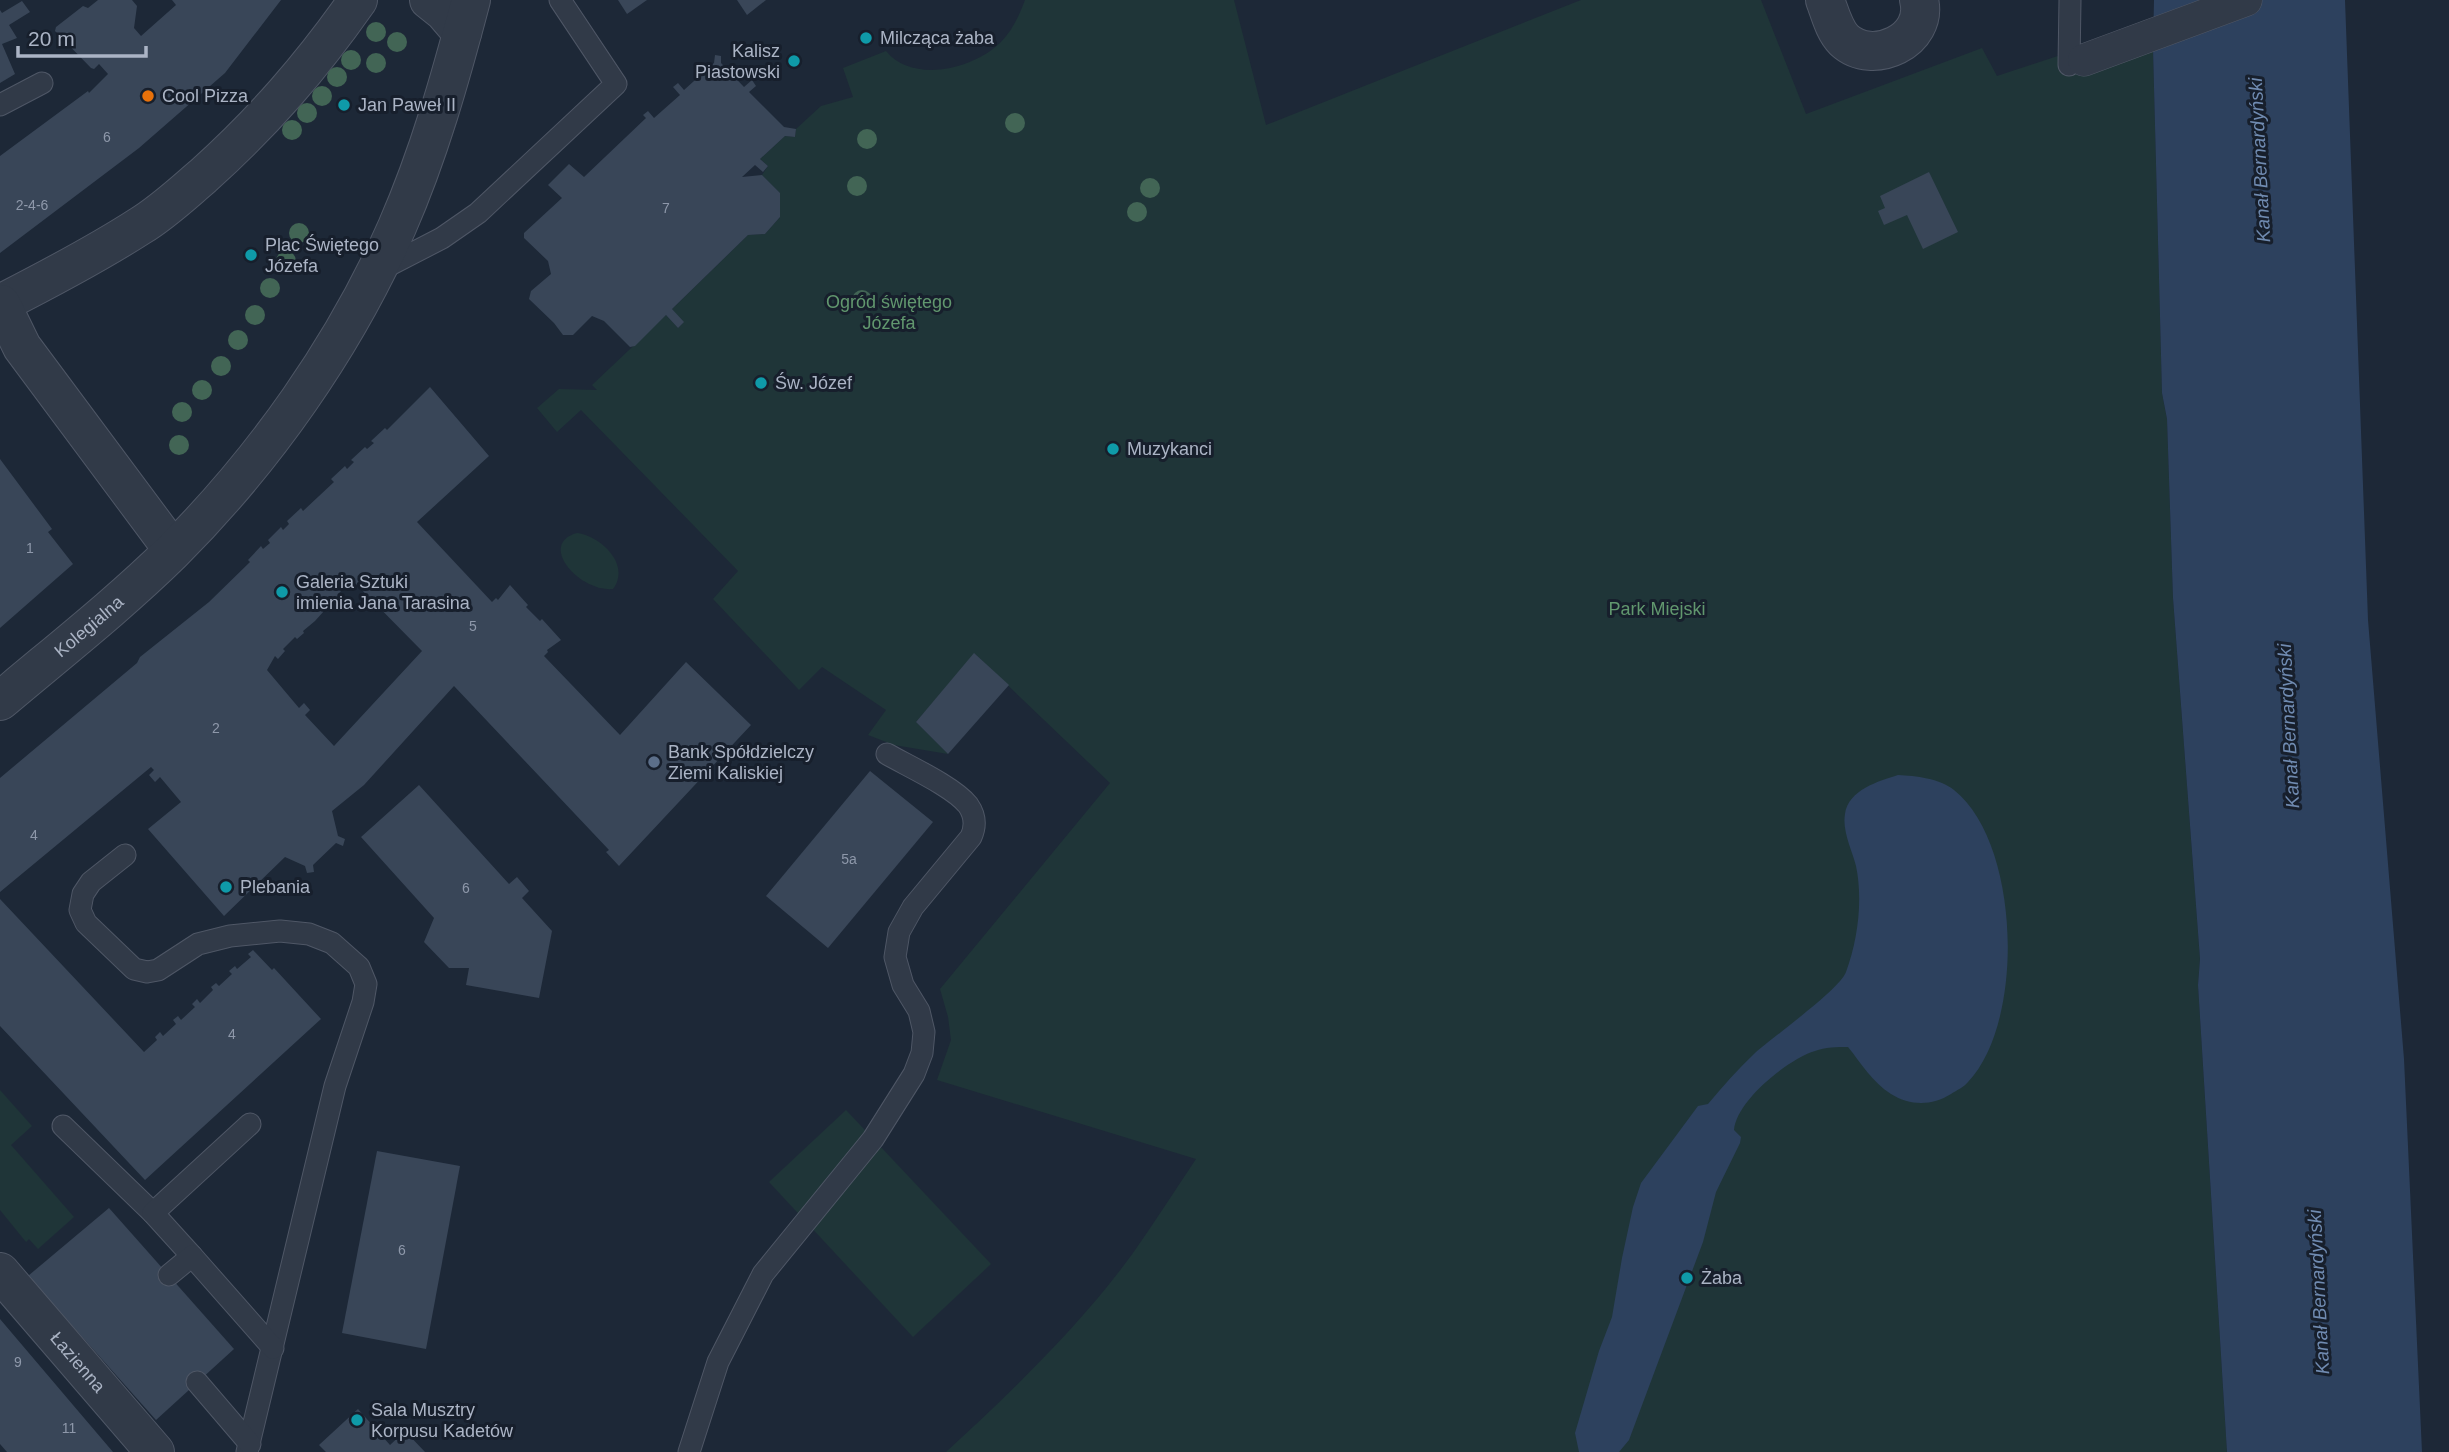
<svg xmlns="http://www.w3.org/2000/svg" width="2449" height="1452" font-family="Helvetica,sans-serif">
	<rect width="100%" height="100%" fill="#1d2837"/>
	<!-- green -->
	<g fill="#1f3538">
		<path d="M1025,0h209l32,125 315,-125h180l45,114 176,-66 15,28 88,-29 68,2 9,344 5,26 6,179 27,361 -2,26 29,467h-1281c66,-61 134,-126 187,-199 22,-31 42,-63 63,-94l-259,-79 14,-40 -3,-23 -8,-28 170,-206 -135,-129 -59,68 32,32 -54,-9 -26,-10 18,-25 -64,-43 -23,23 -86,-91 25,-28 -157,-161 -24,22 -20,-24 22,-19 38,1 -5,-5 74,-70 12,13 5,-5 -11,-14 76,-74 17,-1 15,-17v-24l-18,-18 6,-9 -8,-7 25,-23 10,1 1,-8 25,-23 32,-9 -10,-29 43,-17c27,33 87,18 114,-8 12,-12 19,-27 25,-43z"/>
		<path d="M577,533c24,3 54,32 36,56 -34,3 -76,-45 -36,-56z"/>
		<polygon points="0,1090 32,1126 11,1145 74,1217 38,1249 29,1239 26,1242 0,1210"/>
		<polygon points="846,1110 991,1264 913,1337 769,1182"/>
	</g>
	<!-- water -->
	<g fill="#2d415e">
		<polygon points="2154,0 2345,0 2368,620 2404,1059 2422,1452 2227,1452 2198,985 2200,959 2173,598 2167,419 2162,393 2153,49"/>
		<path d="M1898,775c18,1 41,3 56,15 66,52 72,231 14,292 -4,5 -11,8 -17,12 -19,12 -41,12 -60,0 -19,-12 -30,-31 -43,-47 -11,0 -23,0 -33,4 -27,8 -79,50 -81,79l7,7 -1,6 -24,49 -13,50 -74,198 -10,12h-40l-4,-19 24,-82 13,-34 10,-59 11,-51 8,-24 57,-77 10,-2c15,-18 30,-35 47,-51 18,-16 85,-64 91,-81 12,-32 17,-73 10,-106 -4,-16 -14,-35 -11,-52 3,-24 34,-33 53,-39z"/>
	</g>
	<!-- building -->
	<g fill="#394658" fill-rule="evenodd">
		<polygon points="98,0 132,0 137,6 134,28 141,36 176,5 172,0 281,0 225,73 139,148 0,253 0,156 88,91 89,93 108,74 99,64 94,69 91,68 55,31 56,27 83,6 88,8"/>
		<polygon points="618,0 647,0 627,14"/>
		<polygon points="737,0 766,0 747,15"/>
		<polygon points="22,1 30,12 9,25 17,38 2,44 15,74 0,83 0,10 2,13"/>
		<polygon points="715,55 721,56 721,63 744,87 752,80 756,86 749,92 784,127 796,129 795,137 785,136 760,159 768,166 763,172 755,165 742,177 762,175 780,193 780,217 765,234 748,235 672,309 684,322 678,328 666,315 635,346 630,347 604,321 592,316 573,335 563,335 554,323 529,299 531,291 551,274 548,261 524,238 524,233 562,198 548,185 569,164 584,177 646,118 643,115 648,111 654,118 680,95 673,87 678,83 684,90 714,63"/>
		<polygon points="1929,172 1958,232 1923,249 1907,215 1884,225 1878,211 1885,208 1880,196"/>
		<path d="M430,387l59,69 -72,66 75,80 4,-4 2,2 12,-15 18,20 -2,2 14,14 2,-2 19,21 -14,10 1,2 -4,4 76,79 66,-73 65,63 -132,141 -13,-14 3,-2 -155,-164 -90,99 -32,26 6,25 7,3 -2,7 -7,-3 -23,22 1,7 -7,1 -2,-7 -20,-9 -61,59 -76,-87 33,-27 -21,-25 -5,5 -6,-7 5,-5 -3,-3 -151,125v-114l137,-115 3,-6 69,-55 41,-40 -2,-2 13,-14 2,3 7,-6 -2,-3 13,-13 2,3 6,-6 -2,-3 14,-13 2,3 31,-29 -3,-3 14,-13 2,3 7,-7 -3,-2 14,-13 2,2 7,-6 -3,-2 14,-13 2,2zM351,581l3,1 68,69 -88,95 -29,-31 5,-5 -6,-7 -5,5 -32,-38 8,-14 3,3 7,-8 -2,-2 12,-12 2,2 7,-6 -1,-2 12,-10 18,-20 1,2 4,-5v-4z"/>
		<polygon points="0,459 52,529 48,532 73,564 0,628"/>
		<polygon points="974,653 1009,685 948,754 916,722"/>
		<polygon points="870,771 933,822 828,948 766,896"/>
		<polygon points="419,785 509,884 517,877 529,891 522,898 552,931 539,998 466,985 469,968 449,968 424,942 434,918 361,837"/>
		<polygon points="0,899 144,1052 157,1040 155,1037 160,1032 163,1036 176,1024 173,1020 178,1016 181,1020 195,1007 192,1004 197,999 200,1003 213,990 211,987 216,983 219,986 232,974 229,971 235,966 237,969 251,957 248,954 253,950 272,970 274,968 321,1019 145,1180 0,1026"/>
		<polygon points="377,1151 460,1166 426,1349 342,1333"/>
		<polygon points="109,1208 234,1349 156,1420 28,1276"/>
		<polygon points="0,1319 73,1405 113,1452 7,1452 0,1444"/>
		<polygon points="358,1409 390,1445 405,1431 425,1452 326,1452 319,1445"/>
	</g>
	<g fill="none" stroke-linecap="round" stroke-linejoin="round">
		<defs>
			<g id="service">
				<polyline points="2069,65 2070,0"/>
				<polyline points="0,105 42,83"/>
				<polyline points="380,270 442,238 478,213 616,84 560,0"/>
				<polyline points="125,855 91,882 83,894 80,910 86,923 134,969 147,972 158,970 198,944 230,936 280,931 309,934 332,943 359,967 366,984 363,1002 335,1086 247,1452"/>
				<polyline points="63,1126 153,1213"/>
				<polyline points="192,1256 153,1213 250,1124"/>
				<polyline points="169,1275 192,1256 273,1348"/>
				<polyline points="197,1382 250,1444"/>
				<path d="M689,1452l29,-90 45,-88 110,-135 41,-65 8,-21 2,-21 -5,-21 -16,-26 -8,-28 4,-25 14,-25 58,-70c5,-11 4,-22 -3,-32 -14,-18 -60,-39 -81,-51"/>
			</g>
			<polyline id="pedestrian" points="2084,60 2246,0"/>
			<g id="minor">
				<polyline points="429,0 444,12 462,33"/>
				<path d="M1825,0c5,13 9,30 19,40 29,27 85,0 75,-40"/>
				<path d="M0,304c47,-24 95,-49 140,-78 23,-14 43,-33 63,-50 61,-55 108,-109 155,-176"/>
				<polyline points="1,304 22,347 173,550"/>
				<path id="s1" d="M0,1272l155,180"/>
			</g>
			<g id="tertiary">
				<path id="s2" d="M0,701c58,-49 118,-96 172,-149 93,-93 172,-205 225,-325 32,-73 54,-151 74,-227"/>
			</g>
		</defs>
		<!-- service casing -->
		<use href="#service" stroke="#4f5766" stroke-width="23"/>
		<!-- pedestrian casing -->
		<use href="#pedestrian" stroke="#4f5766" stroke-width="33"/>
		<!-- minor casing -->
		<use href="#minor" stroke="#4f5766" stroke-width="40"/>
		<!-- tertiary casing -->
		<use href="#tertiary" stroke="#4f5766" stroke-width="40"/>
		<!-- service -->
		<use href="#service" stroke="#313a48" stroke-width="21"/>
		<!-- pedestrian -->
		<use href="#pedestrian" stroke="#313a48" stroke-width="32"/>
		<!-- minor -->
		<use href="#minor" stroke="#313a48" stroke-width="38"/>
		<!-- tertiary -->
		<use href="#tertiary" stroke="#313a48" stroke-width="38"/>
	</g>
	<!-- trees -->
	<g fill="#426555">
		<circle cx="376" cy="32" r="10"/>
		<circle cx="397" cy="42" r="10"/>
		<circle cx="351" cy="60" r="10"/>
		<circle cx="376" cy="63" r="10"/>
		<circle cx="337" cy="77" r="10"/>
		<circle cx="322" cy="96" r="10"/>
		<circle cx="307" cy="113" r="10"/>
		<circle cx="1015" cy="123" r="10"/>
		<circle cx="292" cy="130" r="10"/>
		<circle cx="867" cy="139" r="10"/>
		<circle cx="857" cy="186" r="10"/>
		<circle cx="1150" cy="188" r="10"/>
		<circle cx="1137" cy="212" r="10"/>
		<circle cx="299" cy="233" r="10"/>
		<circle cx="286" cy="261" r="10"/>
		<circle cx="270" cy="288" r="10"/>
		<circle cx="862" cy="300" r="10"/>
		<circle cx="255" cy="315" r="10"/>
		<circle cx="238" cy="340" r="10"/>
		<circle cx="221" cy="366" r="10"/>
		<circle cx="202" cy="390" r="10"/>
		<circle cx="182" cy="412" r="10"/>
		<circle cx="179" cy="445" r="10"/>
	</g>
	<!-- markers -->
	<g fill="#0f9aa8" stroke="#171f2c" stroke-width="2.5">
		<circle cx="866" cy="38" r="7"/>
		<circle cx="794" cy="61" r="7"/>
		<circle cx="344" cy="105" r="7"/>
		<circle cx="251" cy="255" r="7"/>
		<circle cx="761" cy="383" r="7"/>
		<circle cx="1113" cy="449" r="7"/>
		<circle cx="282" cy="592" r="7"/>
		<circle cx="226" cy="887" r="7"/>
		<circle cx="1687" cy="1278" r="7"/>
		<circle cx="357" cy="1420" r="7"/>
	</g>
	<circle fill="#e8710a" stroke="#171f2c" stroke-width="2.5" cx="148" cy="96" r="7"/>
	<circle fill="#5c6f8a" stroke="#171f2c" stroke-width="2.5" cx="654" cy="762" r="7"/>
	<g text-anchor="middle" stroke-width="6" stroke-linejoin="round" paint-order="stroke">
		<!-- number labels -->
		<g font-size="14" fill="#8e98aa">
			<text x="107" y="142">6</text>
			<text x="32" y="210">2-4-6</text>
			<text x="666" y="213">7</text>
			<text x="30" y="553">1</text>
			<text x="473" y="631">5</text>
			<text x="216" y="733">2</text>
			<text x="34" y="840">4</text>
			<text x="849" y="864">5a</text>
			<text x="466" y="893">6</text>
			<text x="232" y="1039">4</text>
			<text x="402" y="1255">6</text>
			<text x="18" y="1367">9</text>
			<text x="69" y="1433">11</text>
		</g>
		<!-- poi labels -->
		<g font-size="18" fill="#abb4c5" stroke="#171f2c" text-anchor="start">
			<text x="880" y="44">Milcząca żaba</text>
			<text x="780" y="57" text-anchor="end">Kalisz<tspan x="780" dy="21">Piastowski</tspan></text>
			<text x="162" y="102">Cool Pizza</text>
			<text x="358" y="111">Jan Paweł II</text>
			<text x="265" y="251">Plac Świętego<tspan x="265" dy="21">Józefa</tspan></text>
			<text x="775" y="389">Św. Józef</text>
			<text x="1127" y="455">Muzykanci</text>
			<text x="296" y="588">Galeria Sztuki<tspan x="296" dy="21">imienia Jana Tarasina</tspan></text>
			<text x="668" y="758">Bank Spółdzielczy<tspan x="668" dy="21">Ziemi Kaliskiej</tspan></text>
			<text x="240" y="893">Plebania</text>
			<text x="1701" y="1284">Żaba</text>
			<text x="371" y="1416">Sala Musztry<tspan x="371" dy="21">Korpusu Kadetów</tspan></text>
		</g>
		<!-- park labels -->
		<g font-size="18" fill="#61976e" stroke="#171f2c">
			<text x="889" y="308">Ogród świętego<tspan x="889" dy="21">Józefa</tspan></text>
			<text x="1657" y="615">Park Miejski</text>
		</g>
		<!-- street labels -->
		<g font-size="18" fill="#abb4c5" stroke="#171f2c">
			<text dy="6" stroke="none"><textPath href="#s2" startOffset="116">Kolegialna</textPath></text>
			<text dy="6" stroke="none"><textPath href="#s1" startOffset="119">Łazienna</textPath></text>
		</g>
		<!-- water labels -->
		<g font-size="19" font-style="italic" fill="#708bb1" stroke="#171f2c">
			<text transform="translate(2259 160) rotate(-93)" y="7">Kanał Bernardyński</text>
			<text transform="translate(2288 726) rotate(-93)" y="7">Kanał Bernardyński</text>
			<text transform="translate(2318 1292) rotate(-93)" y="7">Kanał Bernardyński</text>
		</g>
	</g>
	<!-- scale -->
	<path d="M18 46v10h128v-10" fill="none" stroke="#abb4c5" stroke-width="3.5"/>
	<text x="28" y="46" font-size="21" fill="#abb4c5" stroke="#171f2c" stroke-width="5" paint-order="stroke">20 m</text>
</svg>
